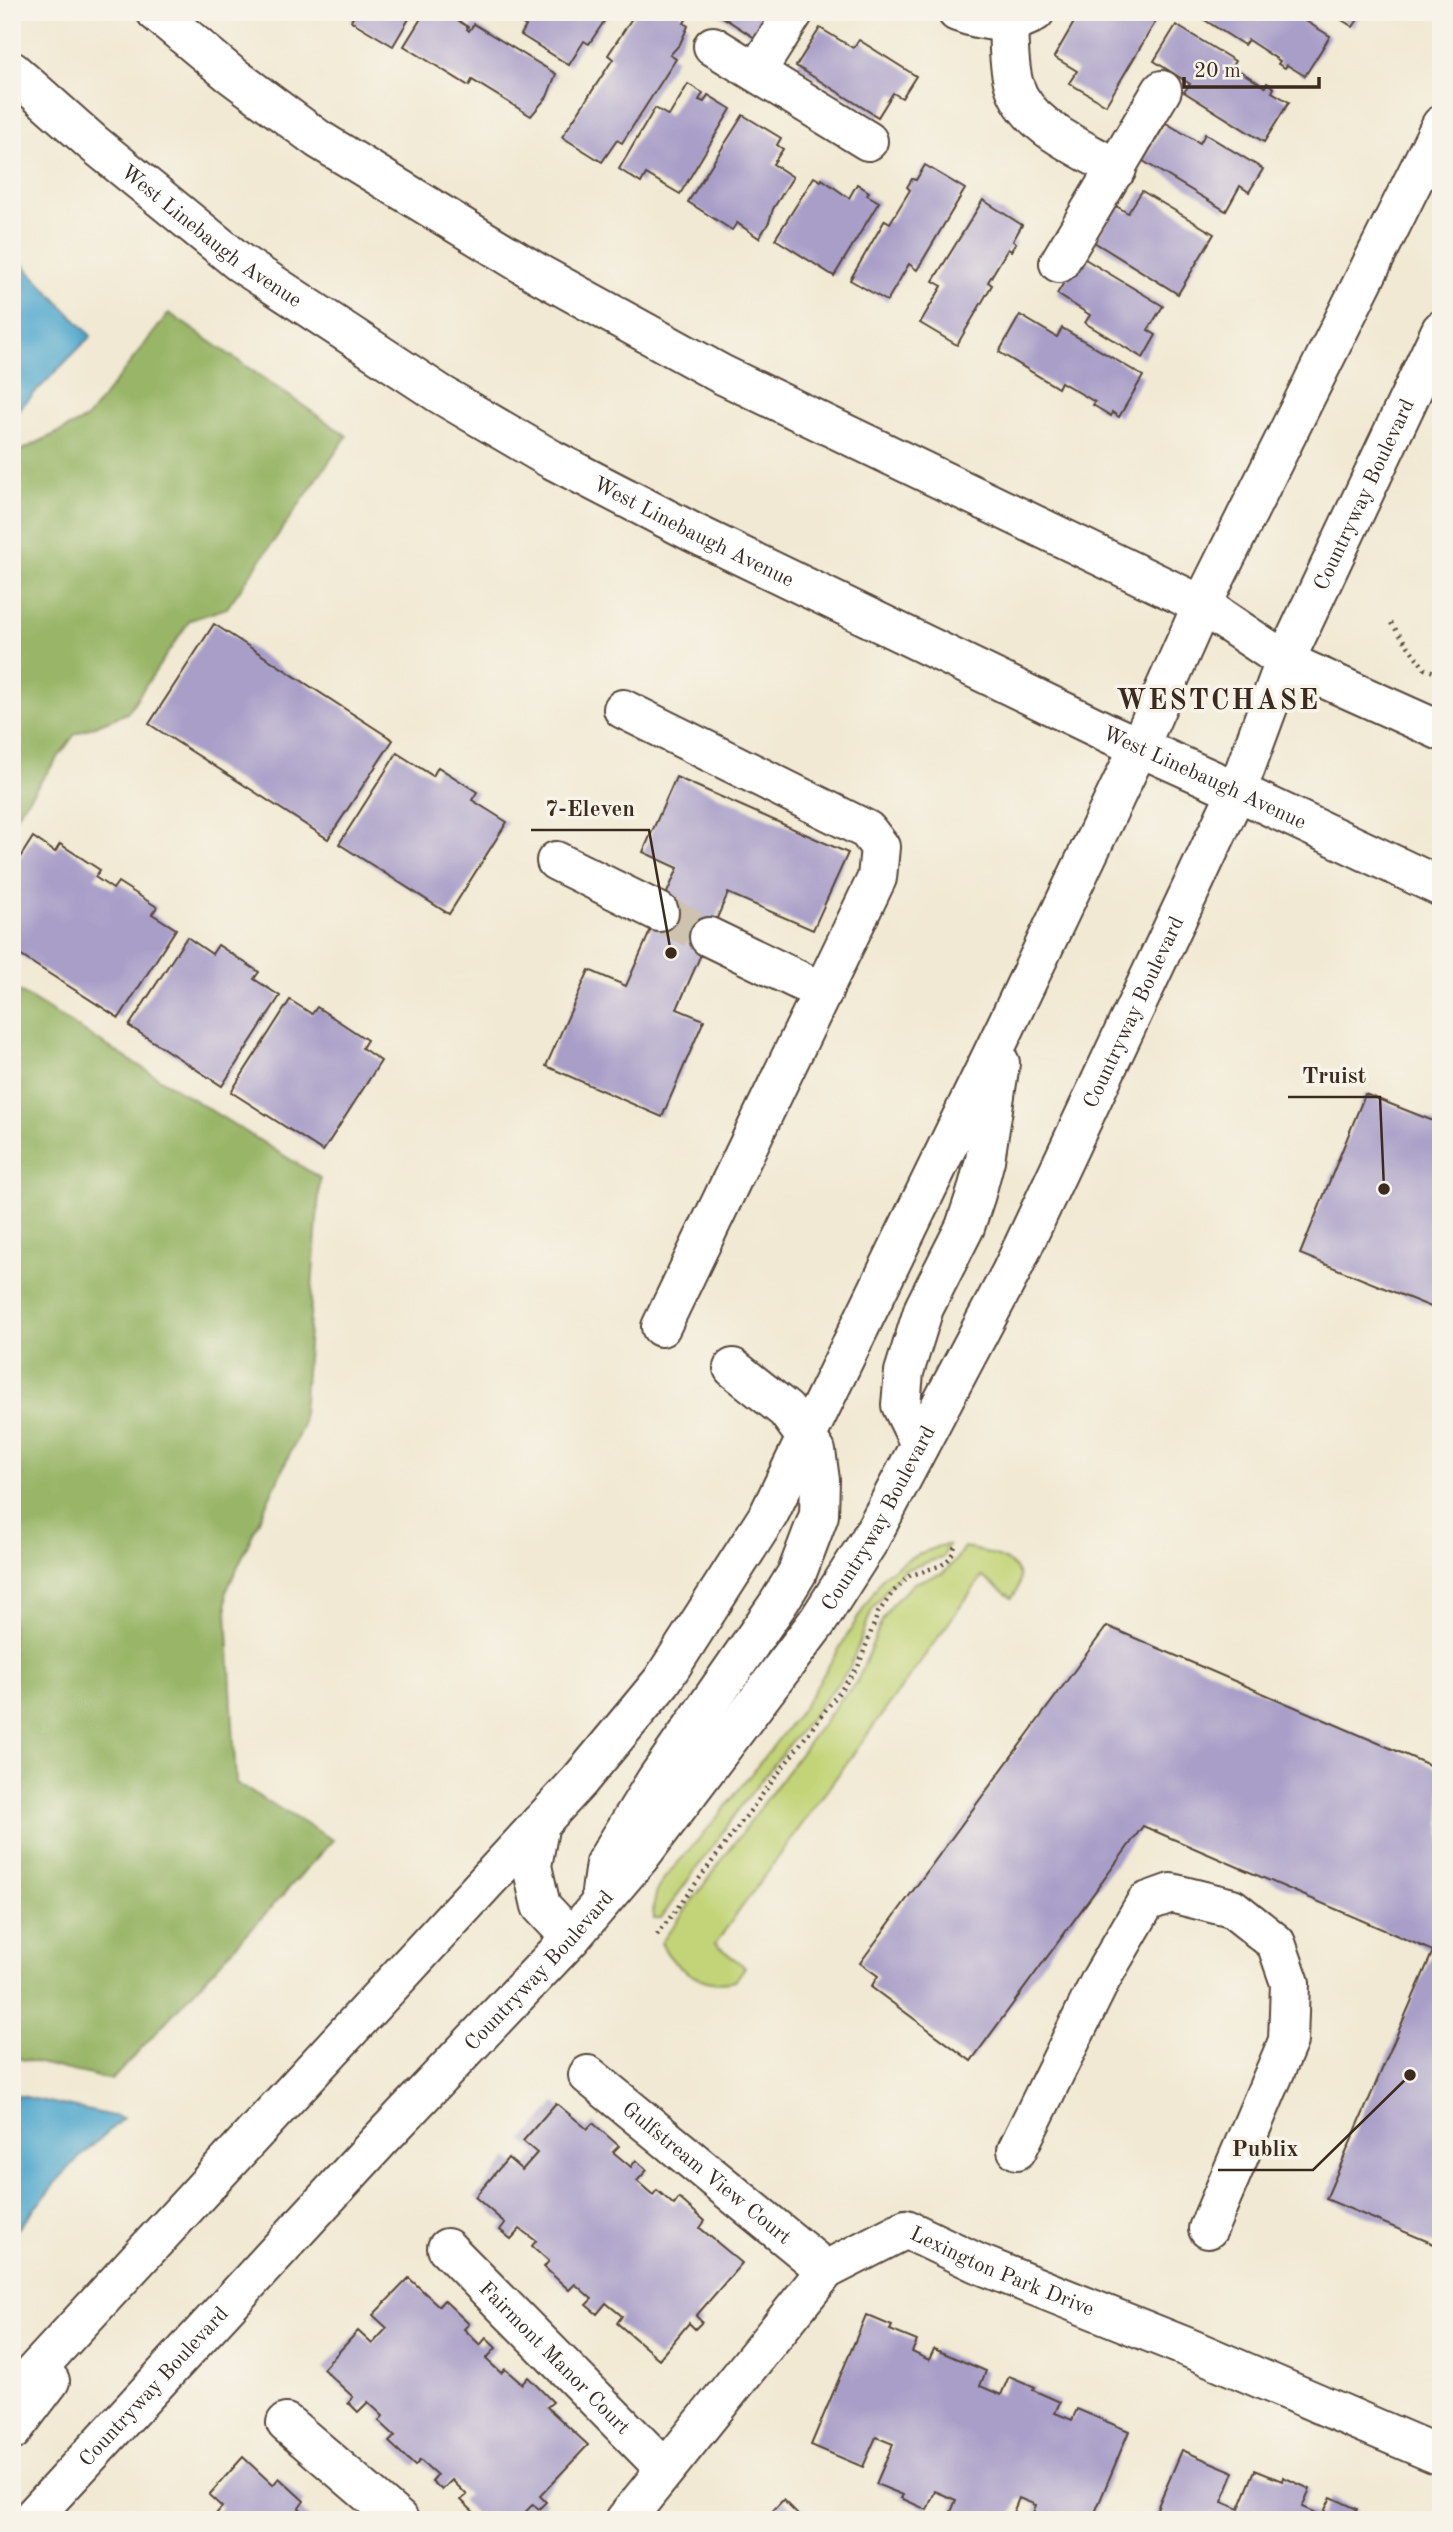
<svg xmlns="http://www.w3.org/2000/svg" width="1453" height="2532" font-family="'Old Standard TT',serif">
	<rect width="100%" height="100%" fill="#f7f3e8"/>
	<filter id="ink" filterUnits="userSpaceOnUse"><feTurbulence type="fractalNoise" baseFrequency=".0143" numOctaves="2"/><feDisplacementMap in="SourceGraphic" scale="14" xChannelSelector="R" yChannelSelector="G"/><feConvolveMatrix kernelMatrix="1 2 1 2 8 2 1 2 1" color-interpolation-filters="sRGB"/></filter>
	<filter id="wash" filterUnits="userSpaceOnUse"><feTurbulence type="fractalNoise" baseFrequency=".00686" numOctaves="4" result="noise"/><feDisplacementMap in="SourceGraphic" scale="28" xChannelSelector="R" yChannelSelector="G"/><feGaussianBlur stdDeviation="1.57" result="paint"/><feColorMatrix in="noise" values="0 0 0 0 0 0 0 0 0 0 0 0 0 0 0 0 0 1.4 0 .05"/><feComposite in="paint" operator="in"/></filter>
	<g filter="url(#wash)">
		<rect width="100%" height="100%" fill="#f1e9d3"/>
		<!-- green -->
		<g fill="#c2d477" stroke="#7e7f4a" stroke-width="2">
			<polygon points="948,1545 943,1557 904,1570 889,1586 872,1610 849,1669 741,1806 661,1918 654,1918 653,1908 657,1890 665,1877 707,1830 803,1708 884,1575 910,1558 939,1546"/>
			<path d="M964,1547c27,7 74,16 48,51l-30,-21 -267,367 30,23 -10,14c-31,7 -60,-10 -74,-38l178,-242 18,-19 24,-59 10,-18 23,-22 29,-10 12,-12z"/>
		</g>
		<!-- forest -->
		<g fill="#99b668" stroke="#6a7043" stroke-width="2">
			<polygon points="169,313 347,436 227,608 190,620 127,713 75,734 12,821 12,455 86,419"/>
			<polygon points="12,987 320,1178 302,1427 226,1592 236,1783 333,1840 112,2080 12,2057"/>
		</g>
		<!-- water -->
		<g fill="#51a8cd" stroke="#466976" stroke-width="2">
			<polygon points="12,253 91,336 12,416"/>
			<polygon points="12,2094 123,2118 68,2168 12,2236"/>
		</g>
		<g id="blocks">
			<!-- building -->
			<g fill="#a99ec8">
				<polygon points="356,12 413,12 393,46 351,21"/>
				<polygon points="425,12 436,12 442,16 445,12 468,27 467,29 469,31 474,24 556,74 547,97 531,116 472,80 469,86 404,46"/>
				<polygon points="504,12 599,12 607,17 589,44 584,41 569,65 521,35 526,26"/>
				<polygon points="636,12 678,12 687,18 684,23 688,26 680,44 670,55 676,59 622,143 617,140 602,162 562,137 613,59 608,55"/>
				<polygon points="715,12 765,12 764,15 768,18 755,38"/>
				<polygon points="1080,12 1142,12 1156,21 1106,105 1069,83 1077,71 1054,57"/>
				<polygon points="1192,12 1291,12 1330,36 1305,76 1287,65 1285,68 1278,64 1280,61 1248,40 1244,45"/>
				<polygon points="1329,12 1363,12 1353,27"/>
				<polygon points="1176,25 1235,61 1232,66 1265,87 1267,83 1274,88 1272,92 1289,102 1264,142 1184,92 1190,84 1154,61"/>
				<polygon points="820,28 853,48 859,40 916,76 902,98 893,93 878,117 796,66"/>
				<polygon points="688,84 703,93 699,100 704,102 708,95 731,109 680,194 646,174 641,183 619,169 655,108 669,116"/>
				<polygon points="743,115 781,138 777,145 783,149 773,164 793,177 773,209 769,222 759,238 737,223 732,230 688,202"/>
				<polygon points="1166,123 1200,143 1205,134 1263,169 1249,192 1240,186 1226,211 1143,161"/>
				<polygon points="925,165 965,189 917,270 909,264 887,301 850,280 885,220 890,223 910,190 907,187 912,179 916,180"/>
				<polygon points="814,177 821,181 822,179 849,198 857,184 869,192 867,195 879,202 834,276 775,239"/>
				<polygon points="1142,191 1214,234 1178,294 1094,242 1116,206 1128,213"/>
				<polygon points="983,200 1022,225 1013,241 1016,243 1011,251 1008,249 988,282 992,285 957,345 920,323 942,286 933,281"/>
				<polygon points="1080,256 1163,306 1148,330 1156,335 1143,358 1085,323 1090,315 1057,294"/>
				<polygon points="1020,315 1057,337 1062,328 1143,376 1119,417 1112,412 1111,416 1093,405 1095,402 1061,382 1058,388 999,352"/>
				<polygon points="214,624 393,740 328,839 149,724"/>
				<polygon points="397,753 433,776 438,767 477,792 472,800 507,822 449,914 339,844"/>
				<polygon points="676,777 848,853 813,930 728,893 677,1009 704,1020 662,1117 546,1066 589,970 626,986 678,868 643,852"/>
				<polygon points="33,837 55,852 60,844 100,870 95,877 113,889 118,882 157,907 152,914 176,929 119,1018 12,950 12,870"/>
				<polygon points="187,937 212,954 218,945 259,972 254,979 280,996 222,1086 129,1026"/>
				<polygon points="290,1000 312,1014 317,1007 367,1040 362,1048 381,1061 323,1151 231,1092"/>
				<polygon points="1365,1094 1441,1124 1441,1311 1300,1254"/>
				<polygon points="1107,1626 1441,1770 1441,2247 1326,2199 1433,1951 1143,1826 971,2061 871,1987 878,1976 860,1963"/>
				<polygon points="556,2103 587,2129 593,2123 619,2146 613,2152 631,2167 636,2160 647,2170 637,2181 653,2195 657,2190 674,2205 679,2198 705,2221 700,2228 742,2263 696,2316 702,2322 695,2329 689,2323 659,2359 617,2323 622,2316 606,2303 597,2314 586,2305 592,2299 575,2284 569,2290 544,2267 549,2261 532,2246 536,2241 520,2229 511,2239 500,2230 505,2223 475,2197 508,2158 522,2170 537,2153 523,2141"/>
				<polygon points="409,2278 439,2306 444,2300 469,2324 464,2329 480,2345 486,2338 496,2348 486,2359 501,2373 505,2369 522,2384 528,2377 553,2402 547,2407 588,2445 540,2496 546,2502 539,2509 533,2504 518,2520 482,2520 461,2500 467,2495 452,2480 442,2490 432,2481 437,2475 420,2460 415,2466 389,2442 395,2436 379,2421 383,2416 368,2402 358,2412 348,2402 353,2397 323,2369 358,2331 372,2344 387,2328 373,2315"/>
				<polygon points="866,2315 892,2326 890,2330 917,2341 912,2352 929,2360 934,2349 986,2371 980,2386 1001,2395 1009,2376 1035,2387 1033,2390 1060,2402 1055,2413 1072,2420 1077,2409 1129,2431 1092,2520 1030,2520 1036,2505 1019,2498 1010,2520 950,2520 948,2519 956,2500 935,2491 927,2510 901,2498 903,2495 876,2484 893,2444 876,2437 863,2467 811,2445"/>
				<polygon points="1182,2450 1234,2472 1222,2502 1239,2509 1255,2470 1282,2481 1283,2477 1310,2489 1302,2507 1322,2516 1331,2497 1357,2509 1355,2513 1372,2520 1152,2520"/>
				<polygon points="243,2457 273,2485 279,2478 304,2501 299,2508 312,2520 211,2520 222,2507 209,2495"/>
				<polygon points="783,2500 803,2520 764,2520"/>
				<polygon points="194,2511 203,2520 186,2520"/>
			</g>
		</g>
	</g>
	<g filter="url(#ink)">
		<use href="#blocks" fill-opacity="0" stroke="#564739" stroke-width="2"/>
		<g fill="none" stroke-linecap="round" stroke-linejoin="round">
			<!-- minor-tunnel -->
			<polyline stroke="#cdc3af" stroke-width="38" stroke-dasharray="38 19" stroke-linecap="butt" points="659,912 709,937"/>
			<defs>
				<g id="minor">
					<path d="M957,12c22,8 57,16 78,0"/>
					<path d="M1008,20c1,20 0,45 6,65 13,42 68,63 103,84"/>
					<polyline points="713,46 868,141"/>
					<polyline points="756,72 794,12"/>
					<polyline points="1059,263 1162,90"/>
					<polyline points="623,709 867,830 880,847 877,878 661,1327"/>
					<polyline points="556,861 659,912"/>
					<polyline points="709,937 823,992"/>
					<polyline points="919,1442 901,1405 904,1372 924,1308 965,1227 976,1194 985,1160 1000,1063"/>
					<polyline points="540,1823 532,1866 541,1906 571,1938"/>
					<polyline points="601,1892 605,1863 656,1780 778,1604 797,1573 819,1515 820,1480 816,1451 786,1410 733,1368"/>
					<path id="s1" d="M588,2075l238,195"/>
					<polyline points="1017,2150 1101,1979 1146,1902 1171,1893 1232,1908 1276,1943 1290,1983 1288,2041 1208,2229"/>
					<path id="s2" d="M447,2248l218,221"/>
					<polyline points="12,2396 580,1780 662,1681 769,1514 1006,1026 1139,747 1202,605 1441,125"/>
					<polyline points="286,2423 399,2520"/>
					<polyline points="12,2431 50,2381"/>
					<path id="s3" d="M30,2520l350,-380 191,-202 68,-80 179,-237 51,-80 142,-269 226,-481 48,-130 156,-331"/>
					<path id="s4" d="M625,2520l201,-250 80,-41 71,34 212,85 252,108"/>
				</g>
				<g id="major">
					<polyline points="156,12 229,73 318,139 539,274 721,374 1202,605 1285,661 1441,731"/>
					<path id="s5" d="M12,71l81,72 146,119 201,132 111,65 143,74 414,200 129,58 204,96"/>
				</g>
			</defs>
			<!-- minor casing -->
			<use href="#minor" stroke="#564739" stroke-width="42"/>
			<!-- major casing -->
			<use href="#major" stroke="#564739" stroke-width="42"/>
			<!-- path -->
			<g stroke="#564739" stroke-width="4.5" stroke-dasharray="2 5" stroke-linecap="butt">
				<polyline points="1391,623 1425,669 1441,674"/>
				<polyline points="657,1935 858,1667 878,1613 893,1592 909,1576 942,1565 951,1557 955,1546"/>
			</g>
			<!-- minor -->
			<use href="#minor" stroke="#fff" stroke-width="38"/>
			<!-- major -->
			<use href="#major" stroke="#fff" stroke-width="38"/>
		</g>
	</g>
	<g text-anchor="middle" stroke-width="7" stroke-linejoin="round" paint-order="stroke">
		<!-- street labels -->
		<g font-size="21" fill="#3b2a1e" stroke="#f7f3e8">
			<text dy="7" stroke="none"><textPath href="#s5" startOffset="259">West Linebaugh Avenue</textPath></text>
			<text dy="7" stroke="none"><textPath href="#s3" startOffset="2450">Countryway Boulevard</textPath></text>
			<text dy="7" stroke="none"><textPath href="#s5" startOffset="826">West Linebaugh Avenue</textPath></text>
			<text dy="7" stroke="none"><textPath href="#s5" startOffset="1393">West Linebaugh Avenue</textPath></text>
			<text dy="7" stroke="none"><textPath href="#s3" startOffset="1883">Countryway Boulevard</textPath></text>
			<text dy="7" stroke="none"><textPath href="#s3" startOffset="1316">Countryway Boulevard</textPath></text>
			<text dy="7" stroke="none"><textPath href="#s3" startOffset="749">Countryway Boulevard</textPath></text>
			<text dy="7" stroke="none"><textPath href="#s1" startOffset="154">Gulfstream View Court</textPath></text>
			<text dy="7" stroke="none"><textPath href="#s4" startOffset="516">Lexington Park Drive</textPath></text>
			<text dy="7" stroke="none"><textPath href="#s2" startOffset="154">Fairmont Manor Court</textPath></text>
			<text dy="7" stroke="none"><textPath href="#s3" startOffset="182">Countryway Boulevard</textPath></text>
		</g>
		<!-- district labels -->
		<g font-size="28" font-weight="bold" letter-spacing="2" fill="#3b2a1e" stroke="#f7f3e8">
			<text x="1218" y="709">WESTCHASE</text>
		</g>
	</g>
	<!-- callouts -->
	<path fill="none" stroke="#3b2a1e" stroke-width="2.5" d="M671 953L649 830H531M1384 1189L1380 1097H1288M1410 2075L1313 2170H1218"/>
	<g fill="#3b2a1e" stroke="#f7f3e8" stroke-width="2.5">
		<circle cx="671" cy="953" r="7"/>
		<circle cx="1384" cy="1189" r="7"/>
		<circle cx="1410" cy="2075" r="7"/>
	</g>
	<g font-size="23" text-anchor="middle" font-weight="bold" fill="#3b2a1e" stroke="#f7f3e8" stroke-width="7" stroke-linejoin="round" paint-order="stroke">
		<text x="590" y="816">7-Eleven</text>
		<text x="1334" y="1083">Truist</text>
		<text x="1265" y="2156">Publix</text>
	</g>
	<!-- margin -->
	<rect width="1453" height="2532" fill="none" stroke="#f7f3e8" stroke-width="42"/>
	<!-- scale -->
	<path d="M1184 77v10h135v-10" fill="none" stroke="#3b2a1e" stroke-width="3.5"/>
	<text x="1194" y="77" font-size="21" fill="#3b2a1e" stroke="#f7f3e8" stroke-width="5" paint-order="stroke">20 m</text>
</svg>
